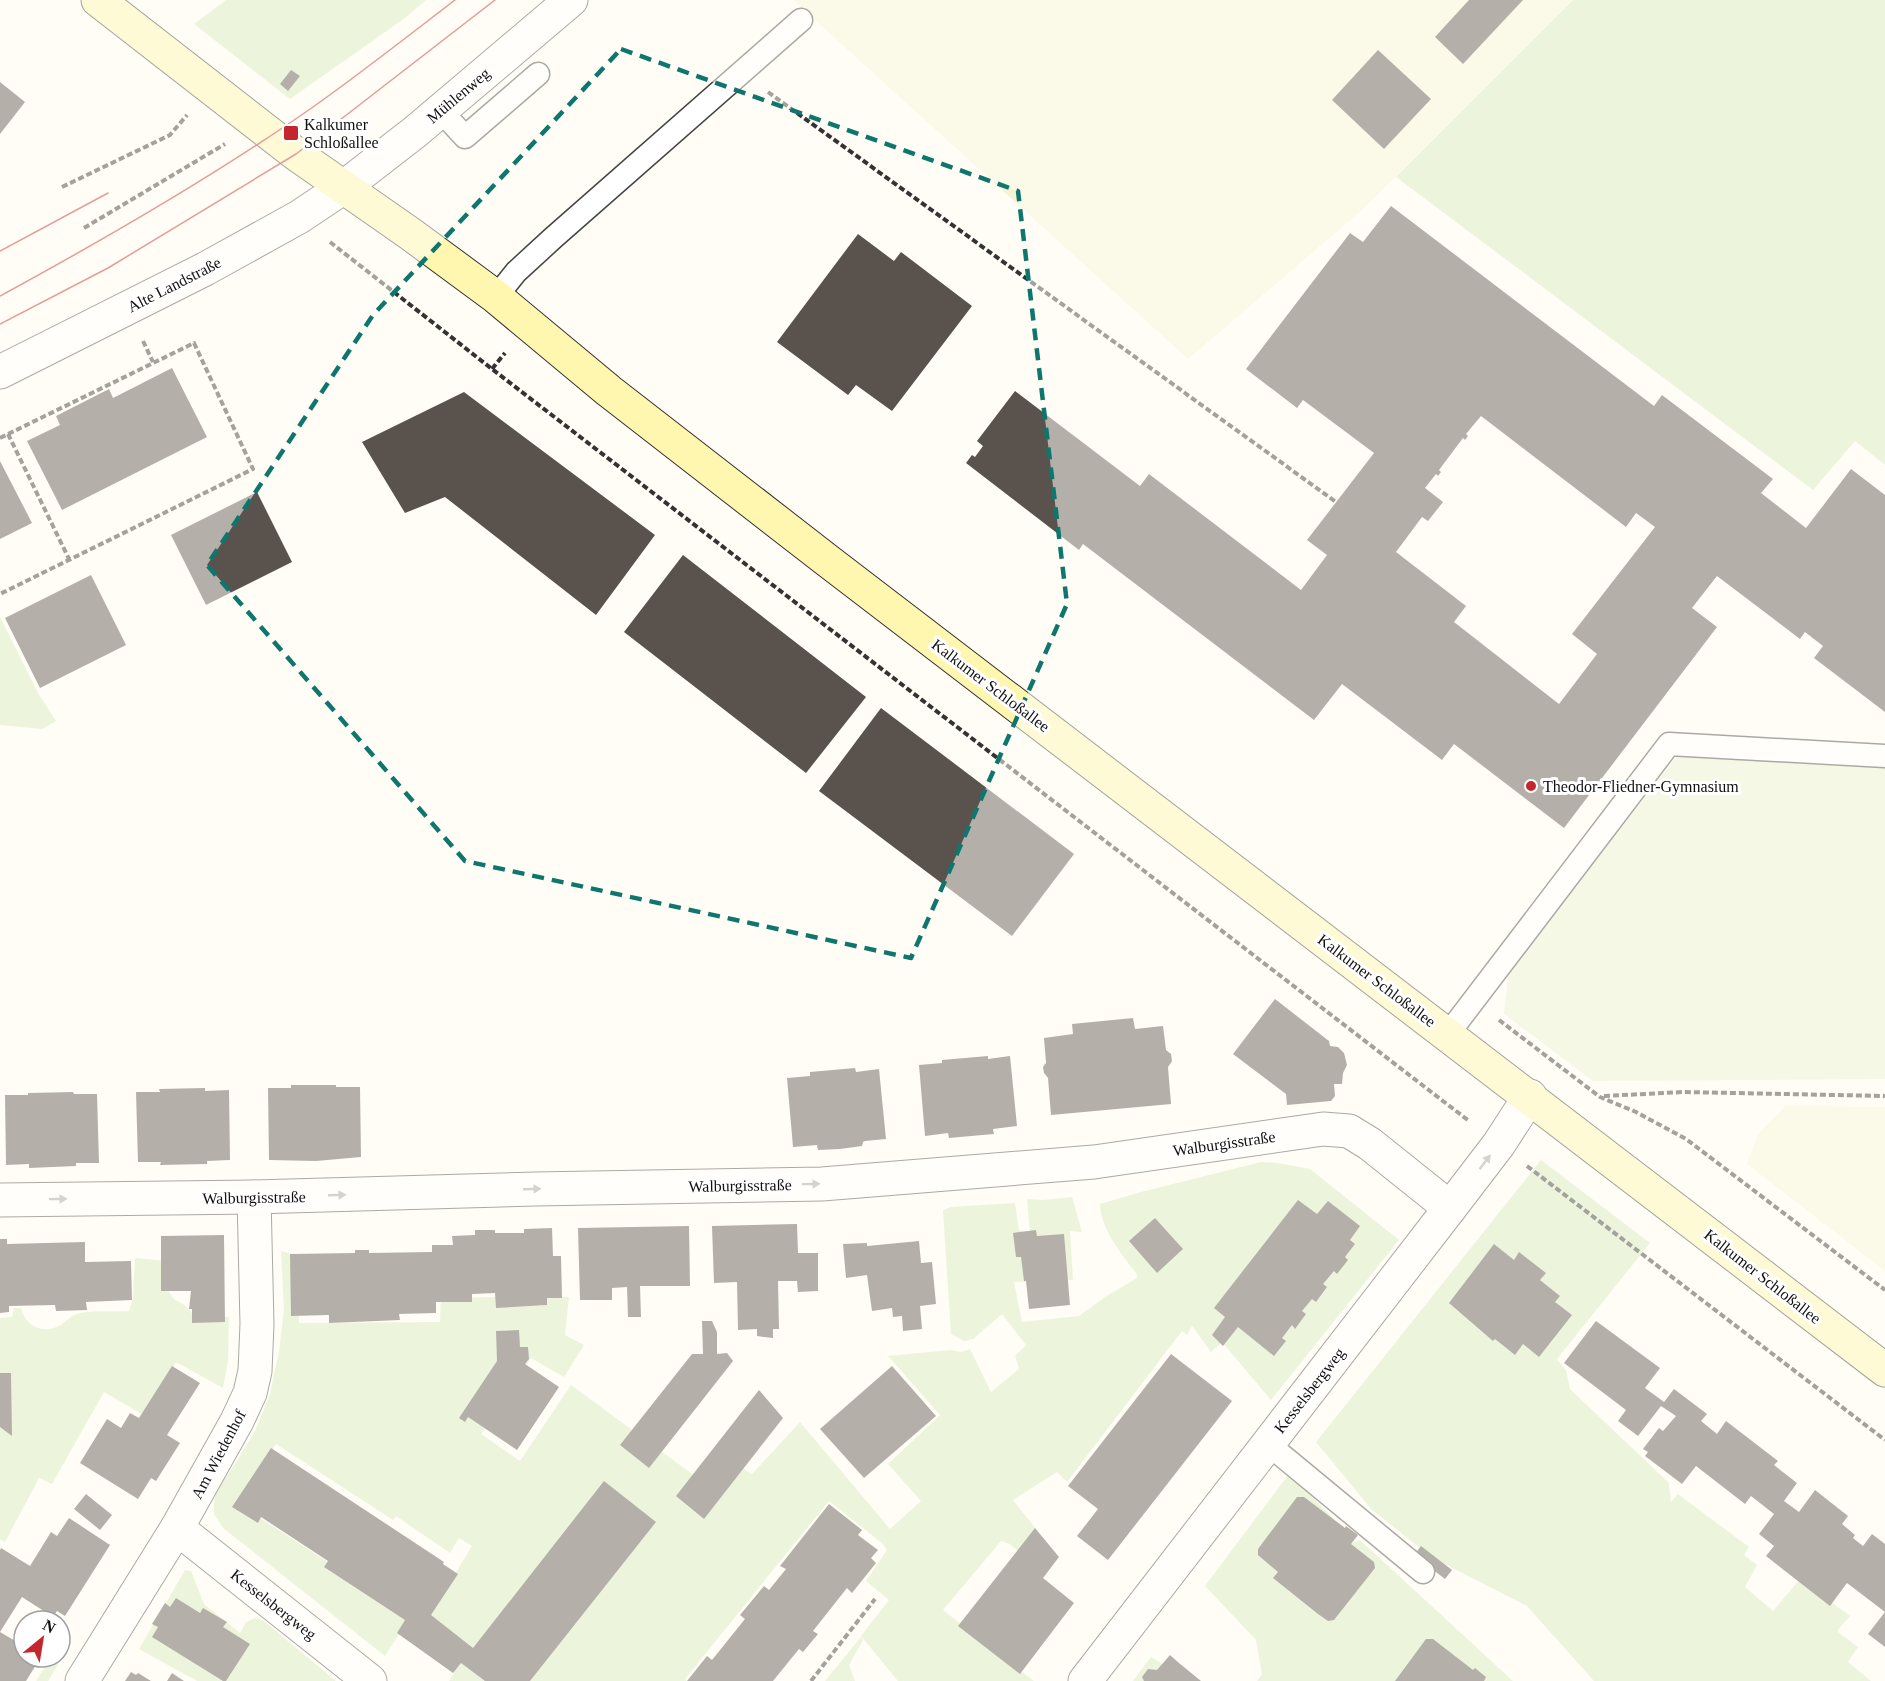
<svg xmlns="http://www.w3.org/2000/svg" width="1885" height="1681" font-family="Georgia,serif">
	<rect width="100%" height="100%" fill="#fffdf5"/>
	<!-- farmland -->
	<g fill="#f6f3d4">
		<polygon points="793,0 1573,0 1363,209 1188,359"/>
		<polygon points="1786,1106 1885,1107 1885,1271 1747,1164 1758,1134"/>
	</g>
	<!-- green -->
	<g fill="#d5ebbd">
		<polygon points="226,0 426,0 405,18 290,99 194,24"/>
		<polygon points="1573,0 1885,0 1885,465 1855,441 1813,490 1396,177"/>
		<polygon points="0,617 38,693 56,721 42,729 0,725"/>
		<polygon points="1541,1160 1650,1243 1557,1359 1566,1370 1570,1389 1669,1483 1671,1502 1678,1494 1749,1547 1744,1555 1757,1565 1745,1587 1773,1611 1800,1579 1850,1616 1837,1631 1858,1647 1848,1662 1871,1681 1594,1681 1527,1606 1433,1558 1372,1510 1316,1442"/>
		<path d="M1261,1162l17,1 32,6 89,71 -128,160 -49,-58 -11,10 -19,-26 -5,9 -5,-4 -115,151 -10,-10 -44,28 23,29 -17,23 -9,-8 -9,-3 -58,69 91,71h-136l-37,-45 28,-36 -23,-19 21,-31 -4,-6 -54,-43 -144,178 2,2h-238l5,-8 -39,-34 57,-93 -13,-8 -9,15 -54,-37 -3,4 -117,-76 -39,59 117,76 54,41 -23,36 -162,-128 -9,-14v-12l3,-13 18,-25 20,-33 15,-37 9,-43 5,-41 -3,-59 15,4 3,68 141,-1 1,-24 60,-1v9h42l1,-11 25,2 -4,38 19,10 -20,32 -33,-19 -50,76 39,27 51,-76 128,94 31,-19 22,14 48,-52 90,107 31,-28 -33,-37 52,-49 -52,-59 63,-6 10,2 9,-3 21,43 28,-23 -4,-13 11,-11 -24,-31 -29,25 -9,2 -13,-7 -8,-124 8,-3 64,-4 4,27 11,3 -3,-34 16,1 29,-3 10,35 -12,-1 3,49 -59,2 8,40 57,-6 26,-19 32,-19 -1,-5c-14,-18 -36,-45 -36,-69l41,-12z"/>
		<path d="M135,1258l31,3v27l8,11 12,7 9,11h34l-1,44 -5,27 -47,-26 -33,53 -39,-23 -52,92 -13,-6 -34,64 -5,-3v-221l12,-1 2,-9h7c4,18 22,27 40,17 5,-4 10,-9 16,-11 11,-4 39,-2 52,-3l4,-14z"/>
		<polygon points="1289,1474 1343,1528 1349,1544 1360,1540 1513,1681 1257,1681 1262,1674 1256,1640 1205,1586"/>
		<polygon points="185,1570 191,1571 204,1604 240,1633 246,1622 255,1618 264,1621 336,1681 197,1681 139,1649"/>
		<polygon points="861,1637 863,1640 849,1665 855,1681 825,1681"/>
		<polygon points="51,1657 59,1663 48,1681 36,1681"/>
		<polygon points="1151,1657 1167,1667 1156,1681 1133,1681"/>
	</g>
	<!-- pitch -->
	<polygon fill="#e6f2cf" points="1681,751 1885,763 1885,1079 1593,1081 1504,1014 1508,973"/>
	<!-- building -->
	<g fill="#5a524d" fill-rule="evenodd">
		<polygon points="1469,0 1523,0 1463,64 1435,37"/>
		<polygon points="1378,50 1431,99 1384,149 1332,100"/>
		<polygon points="291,70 300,76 288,91 280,84"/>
		<polygon points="0,82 25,102 0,134"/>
		<path d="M1391,206l263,200 8,-11 111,84 -12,14 45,35 45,-59 34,26v217l-71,-54 9,-12 -18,-14 -5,7 -83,-63 -25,32 25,19 -153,201 -110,-84 -12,16 -100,-76 -28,36 -231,-176 -4,6 -113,-87 6,-8 3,2 8,-11 -6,-5 38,-50 125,95 9,-12 152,116 26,-35 -20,-15 67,-87 -71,-53 -6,8 -51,-39 104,-136 13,9zM1481,416l145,111 10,-14 19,14 -83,107 25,20 -38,50 -105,-82 12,-16 -70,-54 26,-35 6,4 15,-19 -18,-14 11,-14 2,2 3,-4 -2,-2 24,-32 2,2 3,-4 -2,-2z"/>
		<polygon points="858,234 894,261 901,252 972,306 892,411 856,385 848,395 777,342"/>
		<polygon points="172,368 207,437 62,510 27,441 60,425 56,416 109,389 113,398"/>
		<polygon points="464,392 655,535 596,615 445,497 405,513 362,442"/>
		<polygon points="0,461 32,523 0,539"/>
		<polygon points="257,492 292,562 206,605 171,535"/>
		<polygon points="683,555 866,697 806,773 624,632"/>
		<polygon points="91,575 126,645 40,688 5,618"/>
		<polygon points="881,708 1074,854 1012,936 819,791"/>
		<polygon points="1275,999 1329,1041 1330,1046 1338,1047 1344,1053 1347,1065 1343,1073 1342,1084 1334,1084 1335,1096 1331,1101 1287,1105 1286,1094 1233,1054"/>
		<polygon points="1133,1018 1135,1029 1163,1026 1166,1050 1171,1054 1172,1061 1168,1067 1171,1104 1051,1115 1048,1078 1044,1073 1043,1067 1046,1063 1044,1038 1073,1034 1072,1024"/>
		<polygon points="988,1056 988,1059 1010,1056 1017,1126 993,1129 994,1134 971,1136 949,1138 948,1133 925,1136 919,1065 942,1063 942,1060"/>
		<polygon points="855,1068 856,1072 879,1069 886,1139 865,1141 863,1142 862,1146 840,1149 818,1150 817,1145 793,1147 787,1078 810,1076 810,1072"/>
		<polygon points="291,1085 336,1085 336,1087 360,1087 361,1157 316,1161 269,1160 268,1088 291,1088"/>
		<polygon points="205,1088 205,1091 229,1090 230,1160 207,1161 207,1164 160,1165 161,1162 138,1162 136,1092 160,1092 159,1089"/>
		<polygon points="73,1092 74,1094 97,1094 99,1163 76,1163 76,1166 29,1168 29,1164 6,1165 5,1095 28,1095 28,1093"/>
		<polygon points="1298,1200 1317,1214 1328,1201 1360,1226 1350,1240 1355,1244 1345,1257 1348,1260 1337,1274 1334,1271 1323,1284 1327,1287 1316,1302 1312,1299 1302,1311 1306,1314 1295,1329 1292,1325 1282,1338 1286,1341 1274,1356 1238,1327 1223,1346 1212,1335 1225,1317 1214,1308"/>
		<polygon points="1155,1218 1183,1249 1157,1273 1129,1241"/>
		<polygon points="797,1224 798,1253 818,1253 818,1291 798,1292 797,1281 778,1281 779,1329 773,1329 773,1338 757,1336 757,1329 738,1330 737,1282 714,1283 712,1226"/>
		<polygon points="689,1226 690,1286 640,1286 641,1317 628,1317 627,1287 612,1288 612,1300 580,1300 578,1228"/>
		<polygon points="552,1228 553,1256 561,1256 562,1298 547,1298 547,1305 496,1308 495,1293 472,1294 472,1302 436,1302 436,1313 399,1314 400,1320 329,1323 329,1315 291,1316 290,1254 355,1253 355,1250 369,1250 369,1253 432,1252 432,1245 453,1245 452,1236 475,1235 475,1230 495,1230 495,1233 524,1233 524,1229"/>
		<polygon points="1036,1230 1037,1236 1064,1234 1070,1305 1029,1309 1026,1281 1024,1281 1021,1257 1016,1257 1013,1233"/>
		<polygon points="224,1235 225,1322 192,1323 192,1309 189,1309 191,1291 161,1291 161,1236"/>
		<polygon points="0,1239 7,1239 7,1244 85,1242 85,1262 131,1261 132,1300 86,1302 87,1310 56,1311 55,1305 9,1306 9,1312 0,1313"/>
		<polygon points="919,1241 921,1263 932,1262 936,1304 920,1306 922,1329 903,1331 902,1316 893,1317 892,1308 872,1311 867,1275 846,1278 843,1244 867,1243 867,1246"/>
		<polygon points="1494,1244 1514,1260 1519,1252 1546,1273 1540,1280 1560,1296 1555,1302 1572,1315 1539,1357 1523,1344 1515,1355 1495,1339 1493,1341 1449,1303"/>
		<polygon points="702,1321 712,1321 717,1332 717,1354 727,1353 733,1361 649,1468 620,1445 692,1354 703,1354"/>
		<polygon points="1596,1321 1660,1368 1645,1388 1664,1402 1674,1389 1707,1414 1701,1421 1717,1434 1726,1421 1778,1461 1774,1465 1797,1483 1784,1501 1799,1512 1815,1490 1848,1516 1842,1524 1855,1535 1853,1538 1863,1546 1872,1534 1885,1544 1885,1647 1868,1634 1885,1612 1847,1583 1830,1606 1766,1556 1774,1546 1759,1534 1774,1514 1751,1496 1745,1504 1696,1466 1682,1484 1645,1456 1648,1452 1643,1449 1659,1428 1663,1431 1676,1416 1661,1406 1638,1436 1618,1421 1626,1410 1564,1363"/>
		<polygon points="519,1330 520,1347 528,1347 529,1359 525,1364 559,1387 517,1450 468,1417 465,1422 459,1418 497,1361 496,1331"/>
		<polygon points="1171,1354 1232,1401 1108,1560 1077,1536 1098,1509 1068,1486"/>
		<polygon points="172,1366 200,1383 167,1435 180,1443 156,1481 151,1478 138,1499 80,1463 107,1419 121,1428 130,1413 139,1418"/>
		<polygon points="892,1366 936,1416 864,1478 820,1429"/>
		<polygon points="0,1373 11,1373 12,1436 0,1427"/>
		<polygon points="759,1390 783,1418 704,1519 676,1496"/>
		<polygon points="271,1448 444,1562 443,1564 458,1574 431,1615 473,1648 604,1481 656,1522 530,1681 485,1681 461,1663 453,1673 397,1633 405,1620 324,1567 328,1561 261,1517 258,1523 232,1507"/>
		<polygon points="86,1494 112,1515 100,1530 74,1509"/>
		<polygon points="1297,1497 1304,1497 1345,1528 1346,1526 1358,1535 1351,1544 1374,1562 1375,1568 1334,1620 1328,1621 1318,1614 1273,1578 1278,1572 1258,1555 1258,1549"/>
		<polygon points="829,1504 862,1530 858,1535 878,1550 871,1558 876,1563 852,1593 847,1588 813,1631 818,1634 803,1652 799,1649 773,1681 687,1681 707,1656 712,1660 745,1619 740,1615 764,1586 769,1590 786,1569 780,1566"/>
		<polygon points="69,1518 110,1545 65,1616 57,1611 53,1617 22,1597 0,1632 24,1646 24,1657 41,1657 26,1681 0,1681 0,1550 1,1548 30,1566 51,1532 57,1536"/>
		<polygon points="1035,1528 1059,1557 1043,1578 1074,1603 1020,1674 958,1626"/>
		<polygon points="1421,1546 1452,1570 1445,1579 1414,1555"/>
		<polygon points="176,1598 200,1613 203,1608 227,1622 223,1627 250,1644 226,1681 223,1681 152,1637 158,1627 152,1624 165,1603 170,1607"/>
		<polygon points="1426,1639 1433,1639 1473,1670 1475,1668 1486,1677 1484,1681 1395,1681"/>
		<polygon points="1170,1655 1179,1663 1201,1681 1144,1681 1142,1677 1148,1669 1157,1670"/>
		<polygon points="131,1672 136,1675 138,1673 151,1681 125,1681"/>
		<polygon points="172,1673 184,1681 167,1681"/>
	</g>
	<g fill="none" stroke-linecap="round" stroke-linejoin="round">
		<defs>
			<g id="service">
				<polyline points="441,111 465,137 538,74"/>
				<polyline points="496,297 516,272 553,238 801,20"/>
				<polyline points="1448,1034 1669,744 1885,756"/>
				<polyline points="1268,1444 1423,1572"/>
			</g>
			<g id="minor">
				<polyline points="0,372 205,269 299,217 344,187 415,132 571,0"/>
				<polyline points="0,1200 254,1197 535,1189 822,1184 1094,1162 1323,1129 1349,1131 1370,1144 1450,1208"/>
				<polyline points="177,1528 370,1681"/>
				<polyline points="82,1681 177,1528 237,1421 250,1393 255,1371 257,1324 254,1197"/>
				<polyline points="1085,1681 1450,1208 1499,1144 1530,1096"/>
			</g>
			<polyline id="secondary" points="98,0 296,154 412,235 496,297 609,391 828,561 1885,1370"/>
		</defs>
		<!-- service casing -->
		<use href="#service" stroke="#444" stroke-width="25"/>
		<!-- minor casing -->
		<use href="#minor" stroke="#444" stroke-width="35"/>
		<!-- secondary casing -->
		<use href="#secondary" stroke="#333" stroke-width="35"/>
		<!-- path -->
		<g stroke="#333" stroke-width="4" stroke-dasharray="6 3" stroke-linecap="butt">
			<polyline points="768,92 1336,502"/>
			<polyline points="62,187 170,135 187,115"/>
			<polyline points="84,228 225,144"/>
			<polyline points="330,242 492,369 1469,1121"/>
			<polyline points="143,341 153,362"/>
			<polyline points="492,369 505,353"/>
			<polyline points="8,434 69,559"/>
			<polyline points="0,438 194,343 253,469 0,594"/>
			<polyline points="1499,1020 1600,1097 1636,1112 1686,1139 1885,1290"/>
			<polyline points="1604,1096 1684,1092 1885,1096"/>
			<polyline points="1527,1166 1885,1440"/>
			<polyline points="811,1681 875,1599"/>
		</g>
		<!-- service -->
		<use href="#service" stroke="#fff" stroke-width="22"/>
		<!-- minor -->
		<use href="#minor" stroke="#fff" stroke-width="33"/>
		<!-- secondary -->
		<use href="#secondary" stroke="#fff6b0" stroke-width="33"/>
		<!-- tram -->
		<g stroke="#c4262e" stroke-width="1.5">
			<polyline points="0,251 108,193"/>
			<path d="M0,296c107,-58 213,-119 313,-189 48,-34 95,-71 142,-107"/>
			<polyline points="0,324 108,268 296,154 495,0"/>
		</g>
	</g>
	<!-- one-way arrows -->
	<defs><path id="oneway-solid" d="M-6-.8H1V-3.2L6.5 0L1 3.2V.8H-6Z" transform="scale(1.5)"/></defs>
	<g fill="#a0a0a0">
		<use href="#oneway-solid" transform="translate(1485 1162) rotate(-53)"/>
		<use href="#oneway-solid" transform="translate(811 1184) rotate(-1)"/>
		<use href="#oneway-solid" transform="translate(532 1189) rotate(-2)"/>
		<use href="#oneway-solid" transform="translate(337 1195) rotate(-2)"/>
		<use href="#oneway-solid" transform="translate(58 1199) rotate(-1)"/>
	</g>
	<!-- marked area -->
	<path d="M0 0H1885V1681H0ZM621,49l397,142 49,413 -156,354 -446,-97 -258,-296 166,-250z" fill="#fffdf5" fill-opacity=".55" fill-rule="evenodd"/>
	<path fill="none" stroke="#0f766e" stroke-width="4.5" stroke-dasharray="12 8" stroke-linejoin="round" d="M621,49l397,142 49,413 -156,354 -446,-97 -258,-296 166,-250z"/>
	<!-- markers -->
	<g fill="#c4262e" stroke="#fff" stroke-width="2">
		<rect x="283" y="125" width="16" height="16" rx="3"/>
		<circle cx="1531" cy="786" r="6"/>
	</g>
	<g text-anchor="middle" stroke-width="6" stroke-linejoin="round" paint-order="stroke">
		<!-- street labels -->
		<g font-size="16" fill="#111" stroke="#fff">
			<text transform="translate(458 95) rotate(-40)" y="6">Mühlenweg</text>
			<text transform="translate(174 284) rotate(-27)" y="6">Alte Landstraße</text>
			<text transform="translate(991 685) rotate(37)" y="6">Kalkumer Schloßallee</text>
			<text transform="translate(1377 980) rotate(37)" y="6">Kalkumer Schloßallee</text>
			<text transform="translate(1224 1143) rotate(-8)" y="6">Walburgisstraße</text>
			<text transform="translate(740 1185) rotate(-1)" y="6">Walburgisstraße</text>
			<text transform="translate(254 1197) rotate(-1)" y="6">Walburgisstraße</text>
			<text transform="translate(1763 1276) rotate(38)" y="6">Kalkumer Schloßallee</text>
			<text transform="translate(1309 1390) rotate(-52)" y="6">Kesselsbergweg</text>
			<text transform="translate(218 1454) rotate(-62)" y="6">Am Wiedenhof</text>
			<text transform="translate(274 1604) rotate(38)" y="6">Kesselsbergweg</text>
		</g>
		<!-- poi labels -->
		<g font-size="16" fill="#111" stroke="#fff" text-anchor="start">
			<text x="304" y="130">Kalkumer<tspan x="304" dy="18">Schloßallee</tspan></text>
			<text x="1543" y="792">Theodor-Fliedner-Gymnasium</text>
		</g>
	</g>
	<!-- north arrow -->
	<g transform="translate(42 1639) rotate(30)"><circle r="28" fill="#ffffff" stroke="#a0a0a0" stroke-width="1.5"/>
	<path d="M0-4.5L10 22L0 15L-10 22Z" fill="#c4262e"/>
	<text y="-9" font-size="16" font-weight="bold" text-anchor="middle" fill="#111111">N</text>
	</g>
</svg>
